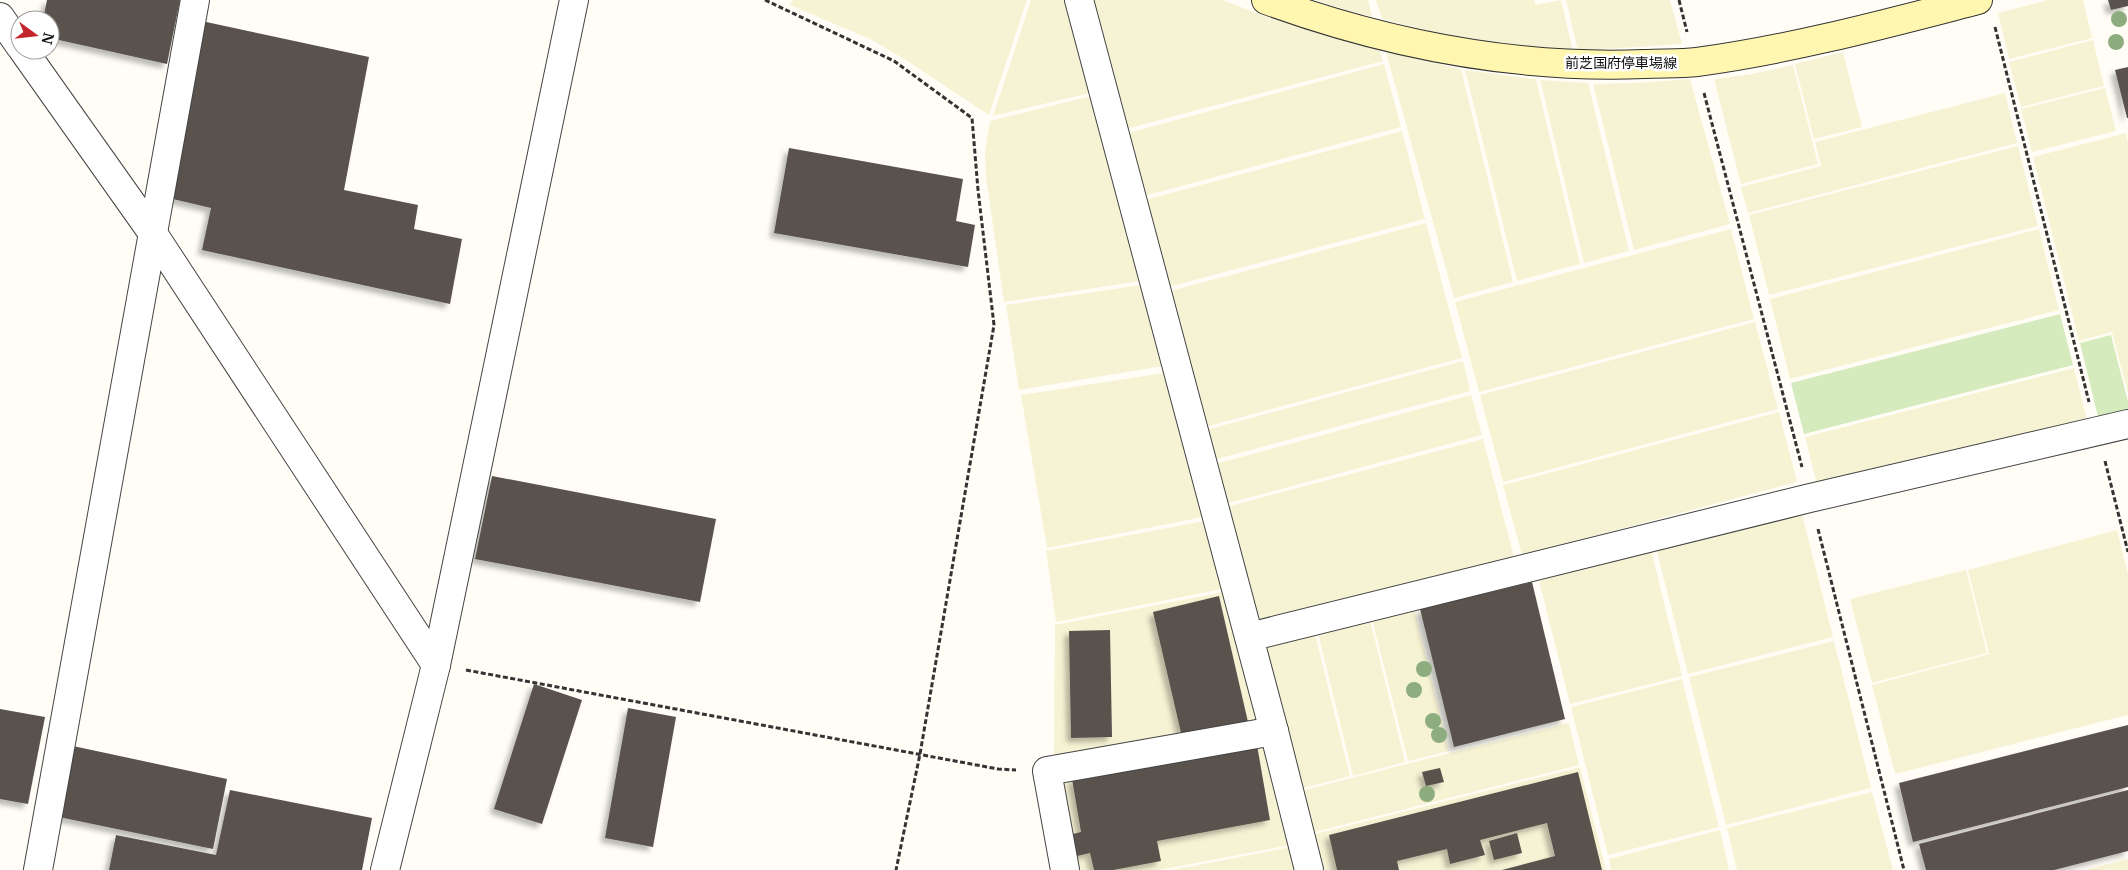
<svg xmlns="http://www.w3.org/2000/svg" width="2128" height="870" font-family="Merriweather,'Noto Sans JP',serif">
	<defs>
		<filter id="shadow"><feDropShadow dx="-4.5" dy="4.5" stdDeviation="2.5" flood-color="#0004"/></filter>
	</defs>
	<rect width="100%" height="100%" fill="#fffdf5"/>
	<!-- farmland -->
	<g fill="#f6f3d4">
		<polygon points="793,0 1027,0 989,115 906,60 870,39 790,5"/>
		<polygon points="1031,0 1065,0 1090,93 993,116"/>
		<polygon points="1092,0 1222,0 1273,19 1378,45 1383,61 1126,129"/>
		<polygon points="1315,0 1368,0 1372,17 1333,6"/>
		<polygon points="1376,0 1534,0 1536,5 1561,0 1573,51 1519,48 1477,42 1436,33 1382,19"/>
		<polygon points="1566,0 1670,0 1682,44 1578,51"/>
		<polygon points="2048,0 2083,0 2092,38 2009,59 1998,13"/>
		<polygon points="2093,40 2104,86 2021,107 2009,62"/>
		<polygon points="1386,52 1461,69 1513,282 1454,298"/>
		<polygon points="1843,52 1862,127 1814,139 1795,64"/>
		<polygon points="1384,64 1401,127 1144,196 1128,133"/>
		<polygon points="1793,65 1818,164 1741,184 1714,79 1752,74"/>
		<polygon points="1465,70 1536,79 1580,264 1517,281"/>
		<polygon points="1690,79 1730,224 1634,250 1593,84 1635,83"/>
		<polygon points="1540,80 1588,83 1629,251 1584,263"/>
		<polygon points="2105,88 2116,131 2032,152 2021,109"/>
		<polygon points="2005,93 2017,143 1748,213 1741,187 1821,166 1815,142"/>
		<polygon points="1091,96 1140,281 1004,302 986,177 985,153 990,121"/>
		<polygon points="1402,131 1425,219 1168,287 1145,200"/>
		<polygon points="2126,133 2128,143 2128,394 2112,332 2079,341 2033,157"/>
		<polygon points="2018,146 2038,226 1769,295 1749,215"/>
		<polygon points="1426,223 1462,358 1205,427 1170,291"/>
		<polygon points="1731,229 1754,319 1479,392 1455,302"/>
		<polygon points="2039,229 2059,310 1790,379 1770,299"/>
		<polygon points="1141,285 1163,366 1019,390 1006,305"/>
		<polygon points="1755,322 1778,409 1503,482 1480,395"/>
		<polygon points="1463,361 1470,391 1213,460 1206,430"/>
		<polygon points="2074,368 2087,420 1818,489 1805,437"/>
		<polygon points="1164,373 1203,517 1047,548 1021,395"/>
		<polygon points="1471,395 1482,435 1225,504 1215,464"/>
		<polygon points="1779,412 1797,482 1522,555 1503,485"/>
		<polygon points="1483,439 1514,557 1257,626 1226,507"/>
		<polygon points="1801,510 1833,637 1688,674 1656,548"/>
		<polygon points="1204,521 1222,589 1056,622 1046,551"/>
		<polygon points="2117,530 2128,574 2128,715 1895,774 1872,685 1989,654 1968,570"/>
		<polygon points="1651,550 1682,676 1570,704 1538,577"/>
		<polygon points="1966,570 1987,653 1872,683 1850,599"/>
		<polygon points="1223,592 1259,727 1054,762 1055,625"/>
		<polygon points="1414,609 1449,751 1408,761 1372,619"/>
		<polygon points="1370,620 1405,762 1353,776 1318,633"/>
		<polygon points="1315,634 1350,776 1300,789 1263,646"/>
		<polygon points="1834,641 1871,788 1726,825 1689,677"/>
		<polygon points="1682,679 1719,827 1608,855 1571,707"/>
		<polygon points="1569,723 1579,765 1311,833 1300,791"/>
		<polygon points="1263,740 1290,845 1159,870 1075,870 1056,776"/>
		<polygon points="1580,767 1606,870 1320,870 1311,835"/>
		<polygon points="1872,792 1893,870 1737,870 1727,828"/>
		<polygon points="1720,830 1729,870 1611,870 1609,859"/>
		<polygon points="1291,847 1297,870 1172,870"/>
		<polygon points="2128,859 2128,870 2085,870"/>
	</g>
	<!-- green -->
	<g fill="#d5ebbd">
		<polygon points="2060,314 2073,365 1804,434 1791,383"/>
		<polygon points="2111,335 2128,402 2128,417 2100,425 2080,343"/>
	</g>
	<!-- building -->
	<g fill="#5a524d" filter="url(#shadow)">
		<polygon points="47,0 180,0 167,64 50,38 50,20 43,20"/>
		<polygon points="2108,0 2128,0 2128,6 2111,10"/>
		<polygon points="197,20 369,57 344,190 418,205 414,229 462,239 450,304 202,250 211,208 173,199"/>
		<polygon points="2128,67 2128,118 2127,118 2115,70"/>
		<polygon points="789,148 963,179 956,221 975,225 968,267 774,233"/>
		<polygon points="492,476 716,519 700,602 475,559"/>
		<polygon points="1532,582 1565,719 1454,747 1420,609"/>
		<polygon points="1219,596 1248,722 1182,737 1153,612"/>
		<polygon points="1110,630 1112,737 1071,738 1069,631"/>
		<polygon points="534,684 582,700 542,824 494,809"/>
		<polygon points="628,708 676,717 653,847 605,838"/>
		<polygon points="0,709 45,717 28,804 0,799"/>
		<polygon points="2128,725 2128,787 1913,842 1899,783"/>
		<polygon points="1257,745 1270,820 1157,841 1161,861 1113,870 1094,870 1090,853 1077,856 1073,834 1081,832 1072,779"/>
		<polygon points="73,746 227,779 213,849 59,817"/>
		<polygon points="1440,768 1444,782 1426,786 1422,772"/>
		<polygon points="1578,772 1602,870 1502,870 1555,856 1547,823 1480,840 1485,855 1450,864 1447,849 1397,861 1399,870 1337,870 1329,835"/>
		<polygon points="230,790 372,818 362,870 109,870 116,835 216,855"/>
		<polygon points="2128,790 2128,851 2054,870 1926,870 1919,844"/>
		<polygon points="1517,833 1522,853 1494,860 1489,841"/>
	</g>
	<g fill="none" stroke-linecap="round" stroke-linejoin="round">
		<defs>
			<g id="street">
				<polyline points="1079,0 1274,731 1309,870"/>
				<polyline points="0,17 20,46"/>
				<polyline points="23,50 154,235 436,665"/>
				<polyline points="1249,637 1810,498 2128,424"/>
				<polyline points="38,870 195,0"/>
				<polyline points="385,870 436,665 574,0"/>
				<polyline points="1065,870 1047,771 1274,731"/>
			</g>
			<path id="secondary" d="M1266,0c121,44 249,69 378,64 18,-1 36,0 53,-2 96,-13 188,-38 281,-62"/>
		</defs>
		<!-- street casing -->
		<use href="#street" stroke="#444" stroke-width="30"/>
		<!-- secondary casing -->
		<use href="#secondary" stroke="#333" stroke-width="30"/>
		<!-- path -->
		<g stroke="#333" stroke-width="3" stroke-dasharray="5 2.5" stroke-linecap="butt">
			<polyline points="765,0 894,61 972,118 978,190 994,325 920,754 896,870"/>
			<polyline points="1679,0 1687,32"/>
			<polyline points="1995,27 2089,402"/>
			<polyline points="1704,93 1802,467"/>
			<polyline points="2105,461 2128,552"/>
			<polyline points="1818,529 1904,870"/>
			<polyline points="466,670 998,769 1016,770"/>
		</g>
		<!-- street -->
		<use href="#street" stroke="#fff" stroke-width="28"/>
		<!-- secondary -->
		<use href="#secondary" stroke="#fff6b0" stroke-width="28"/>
	</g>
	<!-- trees -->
	<g fill="#8dad7f">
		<circle cx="2119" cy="19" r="8"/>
		<circle cx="2116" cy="42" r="8"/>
		<circle cx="1424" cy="669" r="8"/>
		<circle cx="1414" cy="690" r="8"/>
		<circle cx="1433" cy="721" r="8"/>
		<circle cx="1439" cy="735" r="8"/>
		<circle cx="1427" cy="794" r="8"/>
	</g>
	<g text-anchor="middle" stroke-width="5" stroke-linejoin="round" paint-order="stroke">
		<!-- street labels -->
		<g font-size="14" fill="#111" stroke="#fff">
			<text x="1621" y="68">前芝国府停車場線</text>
		</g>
	</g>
	<!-- north arrow -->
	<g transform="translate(35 35) rotate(105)"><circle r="24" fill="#ffffff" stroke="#a0a0a0"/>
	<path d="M0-4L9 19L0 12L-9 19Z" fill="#c4262e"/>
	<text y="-8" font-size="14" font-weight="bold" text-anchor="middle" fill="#111111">N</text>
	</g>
</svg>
